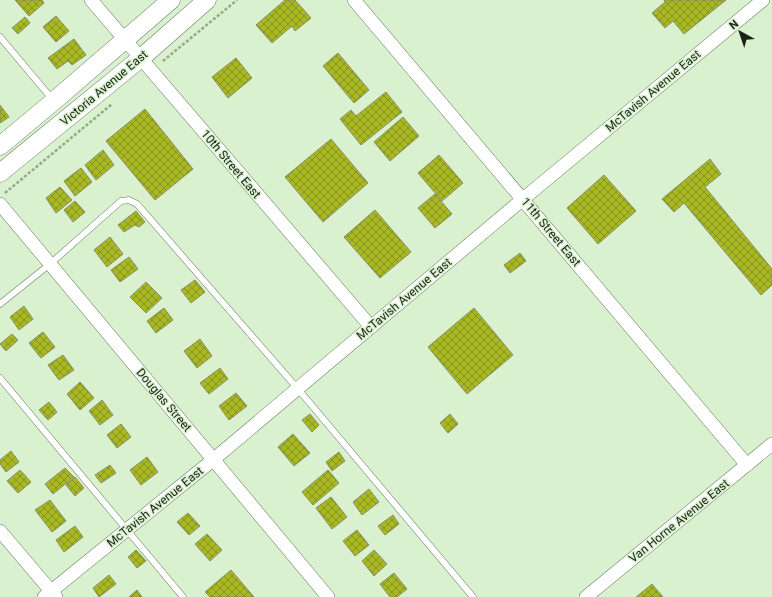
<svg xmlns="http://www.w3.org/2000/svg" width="772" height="597" font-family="Roboto,sans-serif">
	<defs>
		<pattern id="building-cross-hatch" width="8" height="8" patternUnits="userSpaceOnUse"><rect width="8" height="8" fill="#a8b823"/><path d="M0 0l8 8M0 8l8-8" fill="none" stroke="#88951d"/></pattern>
	</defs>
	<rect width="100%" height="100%" fill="#daf1cf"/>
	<!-- building -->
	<g fill="url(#building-cross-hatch)" stroke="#888e6b">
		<polygon points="15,0 42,0 44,3 29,16"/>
		<polygon points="285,0 295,0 311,18 295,31 292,26 272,43 256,25"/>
		<polygon points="664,0 726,0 684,34 673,21 665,28 652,13 665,2"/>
		<polygon points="56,16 69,31 56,42 43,27"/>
		<polygon points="25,17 30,23 18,34 12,28"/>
		<polygon points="74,39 86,55 72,65 68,61 57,69 48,58"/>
		<polygon points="338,53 369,90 354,103 323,66"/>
		<polygon points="236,58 252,78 228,98 212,77"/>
		<polygon points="386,92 402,112 361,145 340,119 351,110 356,116"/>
		<polygon points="0,105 9,117 0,123"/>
		<polygon points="145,109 193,169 155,200 106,141"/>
		<polygon points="403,117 419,136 390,161 374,142"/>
		<polygon points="331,139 368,183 323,222 285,177"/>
		<polygon points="103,150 114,165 96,180 85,165"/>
		<polygon points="439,155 463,183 442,201 418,173"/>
		<polygon points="710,159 721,174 705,187 772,269 772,285 761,295 684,203 674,212 662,199"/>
		<polygon points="81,168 92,182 75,196 64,181"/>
		<polygon points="604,175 636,211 598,244 567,208"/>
		<polygon points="60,187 72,200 56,213 46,198"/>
		<polygon points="435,194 452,214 435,228 418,208"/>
		<polygon points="75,201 85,212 73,222 64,210"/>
		<polygon points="375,210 411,252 380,278 344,237"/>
		<polygon points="136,211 145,222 139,227 135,225 124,232 118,225"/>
		<polygon points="110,237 123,254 107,267 94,250"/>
		<polygon points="520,253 526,261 510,273 504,265"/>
		<polygon points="129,257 138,269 120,282 111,270"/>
		<polygon points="195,280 205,292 191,303 181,290"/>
		<polygon points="146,282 162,298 146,313 130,297"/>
		<polygon points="24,306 33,319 19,330 10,317"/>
		<polygon points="164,308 173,320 156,333 147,321"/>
		<polygon points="474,308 513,355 467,394 428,347"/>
		<polygon points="43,332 55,347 41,358 29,343"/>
		<polygon points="12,334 18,340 6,351 0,344"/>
		<polygon points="200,339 212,356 197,368 184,351"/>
		<polygon points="63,355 74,370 59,380 48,365"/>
		<polygon points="220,368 228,379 209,394 200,383"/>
		<polygon points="80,382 94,398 80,410 67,394"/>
		<polygon points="236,393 247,406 229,420 219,406"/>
		<polygon points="102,400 113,415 100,425 89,411"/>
		<polygon points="49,402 57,412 48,420 39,410"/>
		<polygon points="310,414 319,425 312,432 302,420"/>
		<polygon points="450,414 458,424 448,433 440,423"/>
		<polygon points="121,424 131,437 117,448 107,435"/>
		<polygon points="293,434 310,453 294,466 278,447"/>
		<polygon points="11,451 19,462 6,472 0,464 0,460"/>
		<polygon points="339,452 345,461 332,471 326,462"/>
		<polygon points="147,457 158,472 141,485 130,470"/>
		<polygon points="110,465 116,473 101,483 95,475"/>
		<polygon points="65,468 74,477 53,494 45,484"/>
		<polygon points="20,470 31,482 18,493 7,481"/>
		<polygon points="328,470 339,483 313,505 302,492"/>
		<polygon points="75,477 84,488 75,496 66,485"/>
		<polygon points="369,489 379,502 362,515 353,502"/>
		<polygon points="331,497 347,517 332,529 316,508"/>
		<polygon points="50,500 66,521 52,532 35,510"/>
		<polygon points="188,513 200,526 189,535 177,522"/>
		<polygon points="393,515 399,524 385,535 378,526"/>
		<polygon points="75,526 83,537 64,552 56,540"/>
		<polygon points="357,530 369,545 355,556 343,541"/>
		<polygon points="207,534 222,550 210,561 195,544"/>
		<polygon points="136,550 146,561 137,568 128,557"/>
		<polygon points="374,550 387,564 374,576 362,561"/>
		<polygon points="231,570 254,597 210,597 205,592"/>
		<polygon points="394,573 407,589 397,597 390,597 380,584"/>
		<polygon points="109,575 116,584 99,597 93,588"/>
		<polygon points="652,584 663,597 636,597"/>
		<polygon points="137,590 142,597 129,597"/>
	</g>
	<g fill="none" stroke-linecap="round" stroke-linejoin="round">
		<defs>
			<g id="service">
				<polyline points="0,37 53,100"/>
				<polyline points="0,304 50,264 121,201 129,200 137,204 298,389 473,597"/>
				<polyline points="0,378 183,597"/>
			</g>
			<g id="minor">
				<polyline points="91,0 371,327"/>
				<polyline points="354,0 747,465"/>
				<polyline points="0,204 328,597"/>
				<polyline points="0,531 56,597"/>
				<polyline points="44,597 214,459 523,199 763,0"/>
				<polyline points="586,597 772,444"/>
			</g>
			<g id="secondary">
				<polyline points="0,146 54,101 171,0"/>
				<polyline points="0,173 141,58 207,0"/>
			</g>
		</defs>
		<!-- service casing -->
		<use href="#service" stroke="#677c5e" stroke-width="7"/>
		<!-- minor casing -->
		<use href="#minor" stroke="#677c5e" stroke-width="14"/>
		<!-- secondary casing -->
		<use href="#secondary" stroke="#677c5e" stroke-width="19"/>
		<!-- path -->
		<g stroke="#94a68c" stroke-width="2.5" stroke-dasharray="3 2" stroke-linecap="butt">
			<polyline points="163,61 237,0"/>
			<polyline points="5,193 112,104"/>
		</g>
		<!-- service -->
		<use href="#service" stroke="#fff" stroke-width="6"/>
		<!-- minor -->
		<use href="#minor" stroke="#fff" stroke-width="13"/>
		<!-- secondary -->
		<use href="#secondary" stroke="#fff" stroke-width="18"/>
	</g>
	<g text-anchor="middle" stroke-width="3" stroke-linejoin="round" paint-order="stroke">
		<!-- street labels -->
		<g font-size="12" fill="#192115" stroke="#daf1cf">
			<text transform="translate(104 88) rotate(-40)" y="4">Victoria Avenue East</text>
			<text transform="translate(653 91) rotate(-40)" y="4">McTavish Avenue East</text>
			<text transform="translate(231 164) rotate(50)" y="4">10th Street East</text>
			<text transform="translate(551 232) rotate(50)" y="4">11th Street East</text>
			<text transform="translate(404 299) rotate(-40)" y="4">McTavish Avenue East</text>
			<text transform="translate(164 400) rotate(50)" y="4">Douglas Street</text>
			<text transform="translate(155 507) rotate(-39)" y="4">McTavish Avenue East</text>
			<text transform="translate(679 521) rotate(-39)" y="4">Van Horne Avenue East</text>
		</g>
	</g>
	<!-- north arrow -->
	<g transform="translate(740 32) rotate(320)" stroke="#daf1cf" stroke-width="3" paint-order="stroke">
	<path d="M0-3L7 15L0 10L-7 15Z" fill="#192115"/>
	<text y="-6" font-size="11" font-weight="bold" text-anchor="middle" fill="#192115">N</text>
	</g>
</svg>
